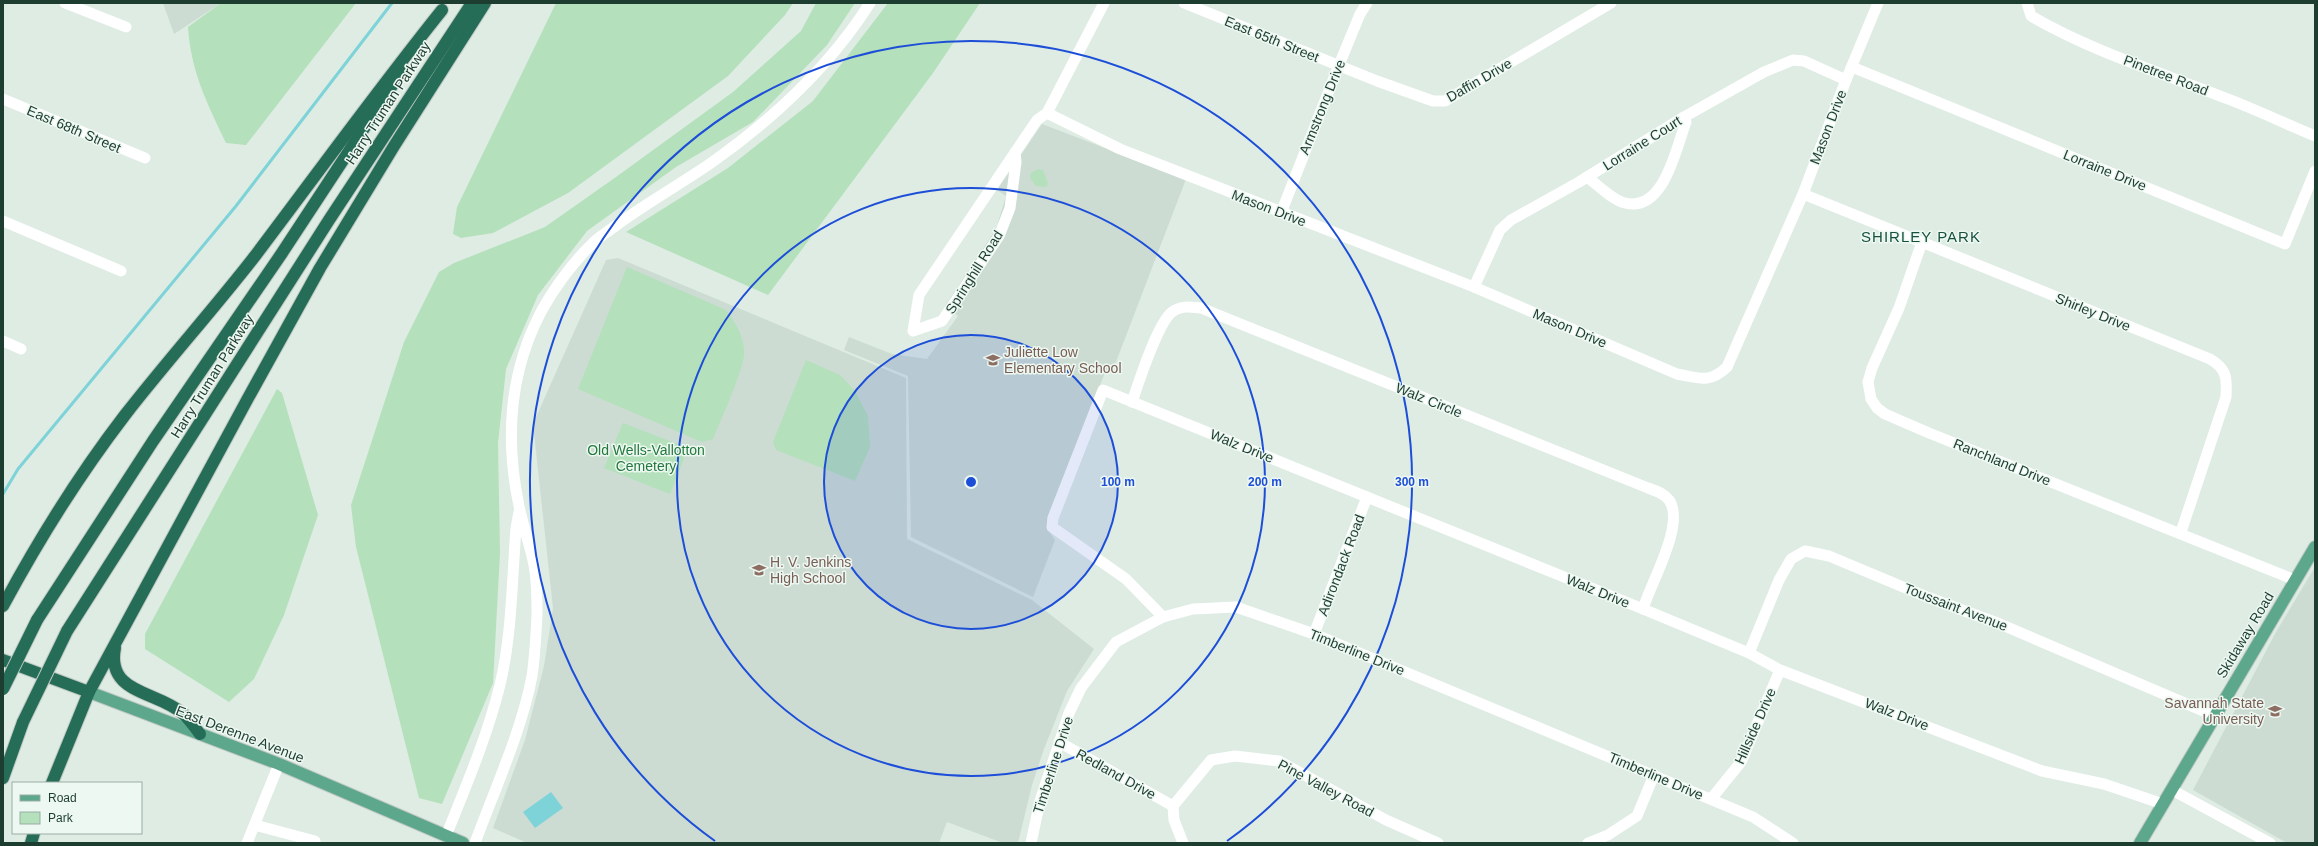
<svg xmlns="http://www.w3.org/2000/svg" width="2318" height="846" font-family="Helvetica,sans-serif">
	<rect width="100%" height="100%" fill="#deece4"/>
	<!-- built -->
	<g fill="#ccdcd3">
		<polygon points="163,3 221,3 174,34"/>
		<polygon points="1042,124 1186,179 1116,362 1104,375 1047,518 1049,531 1055,540 1033,597 911,537 908,376 844,350 849,337 892,354 927,359 958,316 945,306 996,229 1006,196 997,190"/>
		<polygon points="618,258 906,378 907,539 1032,600 1094,649 1067,691 1044,749 1032,785 1018,843 1003,843 947,822 939,843 527,843 493,828 525,740 544,666 553,608 533,424 606,260"/>
		<polygon points="2315,567 2315,843 2287,843 2193,790 2276,632"/>
	</g>
	<!-- green -->
	<g fill="#b4e0bb">
		<path d="M221,3h135l-110,142 -20,-2c-19,-40 -35,-71 -38,-116z"/>
		<polygon points="556,3 793,3 785,15 728,76 568,193 493,233 461,238 453,234 457,207"/>
		<polygon points="816,3 855,3 827,45 753,122 676,167 587,231 538,295 506,369 498,443 500,553 493,683 442,804 419,798 356,547 351,505 404,342 439,272 454,263 545,227 616,177 733,92 801,31"/>
		<polygon points="888,3 980,3 933,73 768,295 626,232 728,168 813,101"/>
		<polygon points="1038,169 1043,170 1048,184 1046,187 1036,186 1030,178 1031,173"/>
		<path d="M627,267l99,43c10,13 19,28 18,45 -2,19 -23,64 -31,84l-11,3 -124,-53z"/>
		<polygon points="806,360 840,375 855,391 868,416 870,447 855,481 776,450 773,442"/>
		<polygon points="277,389 282,393 318,515 284,615 254,679 229,702 145,649 145,634"/>
		<polygon points="623,423 688,448 670,494 604,468"/>
	</g>
	<!-- water -->
	<polygon fill="#7ed3d8" points="551,792 563,808 535,828 523,812"/>
	<g fill="none" stroke-linecap="round" stroke-linejoin="round">
		<!-- stream -->
		<polyline stroke="#7ed3d8" stroke-width="3" points="3,494 18,469 236,206 392,3"/>
		<defs>
			<g id="primary">
				<polyline points="89,692 279,764 463,843"/>
				<polyline points="2140,843 2315,547"/>
			</g>
			<g id="highway">
				<path d="M3,606c36,-67 76,-131 122,-191 42,-54 88,-105 130,-159 62,-82 122,-165 187,-246"/>
				<polyline points="37,620 153,441 282,253 401,72"/>
				<polyline points="67,631 329,220 472,3"/>
				<path d="M115,648c-9,46 42,43 67,65 7,5 12,14 18,21"/>
				<polyline points="3,660 89,692"/>
				<polyline points="3,778 23,722"/>
				<polyline points="52,783 89,692 247,400 320,268 394,146 485,3"/>
				<polyline points="31,843 34,833"/>
			</g>
		</defs>
		<!-- primary casing -->
		<use href="#primary" stroke="#c0c9c5" stroke-width="14"/>
		<!-- highway casing -->
		<use href="#highway" stroke="#c0c9c5" stroke-width="14"/>
		<!-- street -->
		<g stroke="#fff" stroke-width="11">
			<polyline points="65,3 126,27"/>
			<polyline points="1184,3 1377,81 1433,101 1445,101 1611,3"/>
			<path d="M2027,3l4,13c62,36 131,57 197,83 29,11 58,25 87,37"/>
			<polyline points="1852,67 2285,244 2315,171"/>
			<polyline points="3,99 145,158"/>
			<path d="M1047,113l73,36 354,138 203,87c22,4 32,10 50,-7l76,-173 43,-114 32,-77"/>
			<polyline points="1015,152 1016,162 1010,208 999,236 942,321 913,331 919,295 1037,120 1047,113 1104,3"/>
			<path d="M1587,177c11,8 25,23 38,26 39,10 51,-55 61,-81l-2,-5"/>
			<path d="M1803,194l407,165c17,10 17,19 16,38l-45,135"/>
			<polyline points="1281,213 1339,65 1360,14 1367,3"/>
			<polyline points="3,221 121,271"/>
			<polyline points="1922,242 1899,308 1872,368 1868,382 1871,399 1877,408 1885,414 1929,433 2295,580"/>
			<polyline points="1474,287 1500,230 1511,220 1579,182 1684,117 1764,72 1793,60 1804,61 1846,80"/>
			<polyline points="3,341 21,349"/>
			<path d="M1132,402c7,-20 25,-78 40,-90 9,-7 19,-5 29,-4l447,180c8,3 16,5 21,12 17,24 -19,84 -26,109"/>
			<polyline points="1163,617 1126,579 1052,527 1053,518 1103,390 1643,609 1749,653 1780,670 2042,771 2104,784 2163,804"/>
			<polyline points="1314,634 1367,497"/>
			<polyline points="1749,653 1779,580 1791,559 1805,551 1829,556 1927,597 2000,624 2215,716"/>
			<polyline points="1059,742 1173,806"/>
			<polyline points="2172,790 2270,843"/>
			<polyline points="1711,799 1741,762 1780,670"/>
			<polyline points="255,825 315,841"/>
			<path d="M446,836c20,-50 41,-99 54,-151 12,-51 12,-105 16,-157l3,-16"/>
			<polyline points="247,843 279,764"/>
			<path d="M475,843c19,-52 47,-113 57,-167 3,-20 4,-41 5,-61 0,-15 0,-35 -3,-50 -4,-20 -11,-39 -15,-59 -14,-67 -10,-134 23,-196 13,-23 29,-45 48,-64 7,-8 16,-13 24,-19 31,-23 65,-42 97,-64 61,-43 119,-97 159,-160"/>
			<polyline points="1031,843 1040,801 1069,713 1081,688 1116,642 1163,617 1193,609 1236,607 1314,634 1753,817 1793,843"/>
			<polyline points="1183,843 1174,820 1173,806 1211,760 1235,756 1279,761 1386,820 1438,843"/>
			<polyline points="1588,843 1608,835 1637,816 1654,775"/>
		</g>
		<!-- primary -->
		<use href="#primary" stroke="#5da78d" stroke-width="12"/>
		<!-- highway -->
		<use href="#highway" stroke="#266d57" stroke-width="12"/>
		<defs>
			<g id="highway-bridge">
				<polyline points="3,689 37,620"/>
				<polyline points="23,722 67,631"/>
			</g>
		</defs>
		<!-- highway-bridge casing -->
		<use href="#highway-bridge" stroke="#c0c9c5" stroke-width="14" stroke-linecap="butt"/>
		<!-- highway-bridge -->
		<use href="#highway-bridge" stroke="#266d57" stroke-width="12"/>
	</g>
	<!-- distance rings -->
	<circle cx="971" cy="482" r="147" fill="#1d4ed8" fill-opacity=".12"/>
	<g fill="none" stroke="#1d4ed8" stroke-width="2">
		<circle cx="971" cy="482" r="147"/>
		<circle cx="971" cy="482" r="294"/>
		<path d="M715 841A441 441 0 1 1 1227 841"/>
	</g>
	<!-- icons -->
	<defs>
		<symbol id="school-bare" viewBox="-9 -9 18 18"><path d="M0-5L7-2L0 1L-7-2ZM-4 1L0 2.5L4 1V4Q0 6-4 4Z" fill="#8d6e63" stroke="#eef8f2" stroke-width="2.5" paint-order="stroke"/></symbol>
		<symbol id="university-bare" viewBox="-9 -9 18 18"><path d="M0-5L7-2L0 1L-7-2ZM-4 1L0 2.5L4 1V4Q0 6-4 4Z" fill="#8d6e63" stroke="#eef8f2" stroke-width="2.5" paint-order="stroke"/></symbol>
	</defs>
	<g fill-rule="evenodd">
		<use href="#school-bare" x="983" y="350" width="20" height="20"/>
		<use href="#school-bare" x="749" y="560" width="20" height="20"/>
		<use href="#university-bare" x="2265" y="701" width="20" height="20"/>
	</g>
	<g text-anchor="middle" stroke-width="3" stroke-linejoin="round" paint-order="stroke">
		<!-- street labels -->
		<g font-size="14" fill="#1d3d31" stroke="#eef8f2">
			<text transform="translate(1272 39) rotate(22)" y="5">East 65th Street</text>
			<text transform="translate(2166 75) rotate(21)" y="5">Pinetree Road</text>
			<text transform="translate(1479 80) rotate(-30)" y="5">Daffin Drive</text>
			<text transform="translate(388 103) rotate(-57)" y="5">Harry Truman Parkway</text>
			<text transform="translate(1322 107) rotate(-68)" y="5">Armstrong Drive</text>
			<text transform="translate(1828 127) rotate(-69)" y="5">Mason Drive</text>
			<text transform="translate(74 129) rotate(23)" y="5">East 68th Street</text>
			<text transform="translate(1642 143) rotate(-32)" y="5">Lorraine Court</text>
			<text transform="translate(2105 170) rotate(22)" y="5">Lorraine Drive</text>
			<text transform="translate(1269 208) rotate(21)" y="5">Mason Drive</text>
			<text transform="translate(974 272) rotate(-58)" y="5">Springhill Road</text>
			<text transform="translate(2093 312) rotate(22)" y="5">Shirley Drive</text>
			<text transform="translate(1570 328) rotate(23)" y="5">Mason Drive</text>
			<text transform="translate(212 376) rotate(-58)" y="5">Harry Truman Parkway</text>
			<text transform="translate(1429 400) rotate(22)" y="5">Walz Circle</text>
			<text transform="translate(1242 446) rotate(22)" y="5">Walz Drive</text>
			<text transform="translate(2002 462) rotate(22)" y="5">Ranchland Drive</text>
			<text transform="translate(1341 565) rotate(-69)" y="5">Adirondack Road</text>
			<text transform="translate(1598 591) rotate(22)" y="5">Walz Drive</text>
			<text transform="translate(1956 607) rotate(21)" y="5">Toussaint Avenue</text>
			<text transform="translate(2245 635) rotate(-59)" y="5">Skidaway Road</text>
			<text transform="translate(1357 652) rotate(22)" y="5">Timberline Drive</text>
			<text transform="translate(1897 714) rotate(21)" y="5">Walz Drive</text>
			<text transform="translate(1755 726) rotate(-66)" y="5">Hillside Drive</text>
			<text transform="translate(240 734) rotate(21)" y="5">East Derenne Avenue</text>
			<text transform="translate(1053 765) rotate(-72)" y="5">Timberline Drive</text>
			<text transform="translate(1116 774) rotate(29)" y="5">Redland Drive</text>
			<text transform="translate(1656 776) rotate(23)" y="5">Timberline Drive</text>
			<text transform="translate(1326 788) rotate(28)" y="5">Pine Valley Road</text>
		</g>
		<!-- education labels -->
		<g font-size="14" fill="#785e54" stroke="#eef8f2" text-anchor="start">
			<text x="1004" y="357">Juliette Low<tspan x="1004" dy="16">Elementary School</tspan></text>
			<text x="770" y="567">H. V. Jenkins<tspan x="770" dy="16">High School</tspan></text>
			<text x="2264" y="708" text-anchor="end">Savannah State<tspan x="2264" dy="16">University</tspan></text>
		</g>
		<!-- park labels -->
		<g font-size="14" fill="#23783c" stroke="#eef8f2">
			<text x="646" y="455">Old Wells-Vallotton<tspan x="646" dy="16">Cemetery</tspan></text>
		</g>
		<!-- neighbourhood labels -->
		<g font-size="15" letter-spacing="1" fill="#17513e" stroke="#eef8f2">
			<text x="1921" y="242">SHIRLEY PARK</text>
		</g>
	</g>
	<circle cx="971" cy="482" r="6" fill="#1d4ed8" stroke="#eef8f2" stroke-width="2"/>
	<g font-size="12" text-anchor="middle" font-weight="bold" fill="#1d4ed8" stroke="#eef8f2" stroke-width="3" stroke-linejoin="round" paint-order="stroke">
		<text x="1118" y="486">100 m</text>
		<text x="1265" y="486">200 m</text>
		<text x="1412" y="486">300 m</text>
	</g>
	<!-- border -->
	<rect width="2318" height="846" fill="none" stroke="#1d3d31" stroke-width="8"/>
	<!-- legend -->
	<rect x="12" y="782" width="130" height="52" fill="#eef8f2" stroke="#9aada5"/>
	<rect x="20" y="795" width="20" height="6" fill="#5da78d" stroke="#9aada5"/>
	<text x="48" y="802" font-size="12" fill="#1d3d31">Road</text>
	<rect x="20" y="812" width="20" height="12" fill="#b4e0bb" stroke="#9aada5"/>
	<text x="48" y="822" font-size="12" fill="#1d3d31">Park</text>
</svg>
